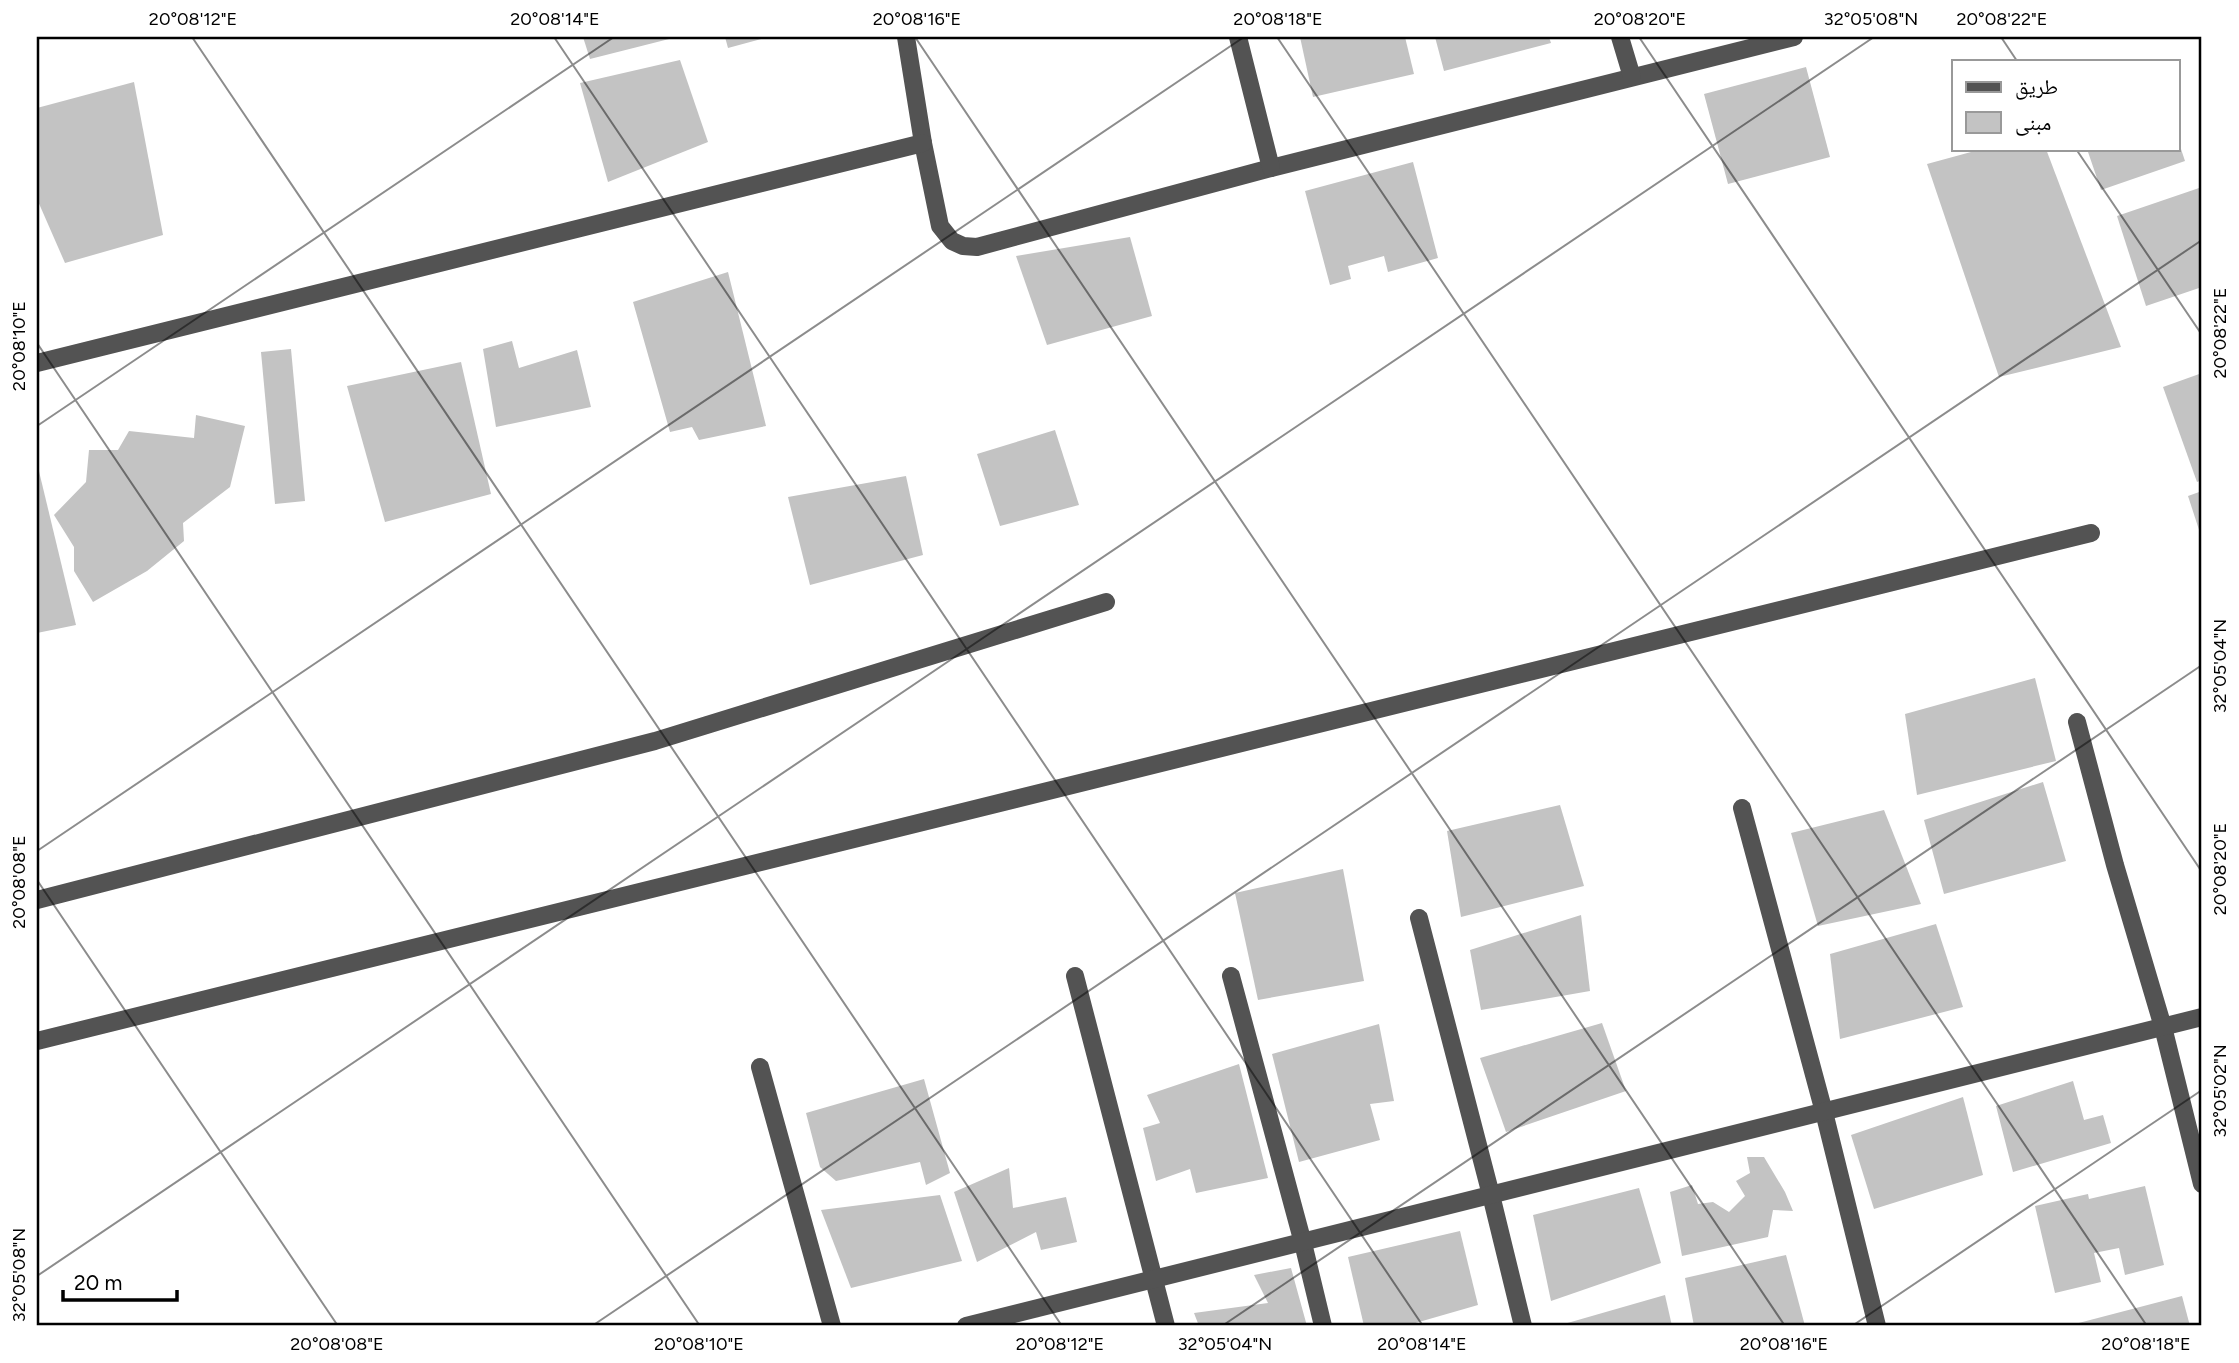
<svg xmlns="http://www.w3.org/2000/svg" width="2239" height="1363" font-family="Figtree,'Noto Naskh Arabic',sans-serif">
	<rect width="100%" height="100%" fill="#fff"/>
	<!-- building -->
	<g fill="#c3c3c3">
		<polygon points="583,37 673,37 673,38 590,59"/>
		<polygon points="725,37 765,37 765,38 728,48"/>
		<polygon points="1300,37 1405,37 1414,74 1313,97"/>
		<polygon points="1435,37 1549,37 1551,43 1444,71"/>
		<polygon points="680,60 708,142 608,182 580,83"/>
		<polygon points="1806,67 1830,157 1728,184 1704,94"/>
		<polygon points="134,82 163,235 65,263 37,199 37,108"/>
		<polygon points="2178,140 2185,161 2101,190 2087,149 2178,149"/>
		<polygon points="1982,149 2046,149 2121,347 1999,377 1927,164"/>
		<polygon points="1413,162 1438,258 1388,272 1384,256 1348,266 1351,279 1330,285 1305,191"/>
		<polygon points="2202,187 2202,287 2146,306 2117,216"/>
		<polygon points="1130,237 1152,316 1047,345 1016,256"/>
		<polygon points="728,272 766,426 699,440 692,427 670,432 633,302"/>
		<polygon points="512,341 519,368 577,350 591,407 496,427 483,349"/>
		<polygon points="291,349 305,501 275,504 261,352"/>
		<polygon points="461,362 491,494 385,522 347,386"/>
		<polygon points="2202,373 2202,480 2197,482 2163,387"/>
		<polygon points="196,415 245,426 230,487 183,523 184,541 147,571 93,602 74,571 74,547 54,515 86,482 89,450 118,450 129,431 194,438"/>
		<polygon points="1055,430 1079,505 1000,526 977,454"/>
		<polygon points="37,463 76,625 37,633"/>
		<polygon points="906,476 923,555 810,585 788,497"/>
		<polygon points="2202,491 2202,539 2188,496"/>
		<polygon points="2035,678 2056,761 1917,795 1905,714"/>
		<polygon points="2043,782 2066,861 1944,894 1924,820"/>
		<polygon points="1560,805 1584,886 1461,917 1447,831"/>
		<polygon points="1884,810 1921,904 1818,926 1791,833"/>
		<polygon points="1343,869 1364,981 1258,1000 1235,893"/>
		<polygon points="1581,915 1590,991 1481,1010 1470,950"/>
		<polygon points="1936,924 1963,1007 1840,1039 1830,954"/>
		<polygon points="1602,1023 1626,1091 1506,1132 1480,1058"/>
		<polygon points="1379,1024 1394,1101 1370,1104 1380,1140 1299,1162 1272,1054"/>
		<polygon points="1239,1064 1268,1178 1196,1193 1190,1169 1156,1181 1143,1128 1160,1123 1147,1095"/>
		<polygon points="924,1079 950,1173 926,1185 920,1162 836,1181 820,1167 806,1113"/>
		<polygon points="2073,1081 2084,1120 2103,1115 2111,1143 2013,1172 1996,1106"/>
		<polygon points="1963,1097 1983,1175 1874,1209 1851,1135"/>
		<polygon points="1747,1157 1764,1157 1785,1192 1793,1211 1773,1210 1768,1237 1682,1256 1670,1192 1692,1185 1698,1204 1713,1202 1729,1212 1745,1196 1736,1181 1750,1173"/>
		<polygon points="1009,1168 1013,1208 1066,1197 1077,1242 1041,1250 1036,1232 977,1262 954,1192"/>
		<polygon points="2145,1186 2164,1265 2125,1275 2119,1248 2094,1253 2101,1282 2055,1293 2035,1206 2088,1194 2089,1199"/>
		<polygon points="1639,1188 1661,1263 1551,1301 1533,1215"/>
		<polygon points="940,1195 962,1261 851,1288 821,1210"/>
		<polygon points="1460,1231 1478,1305 1405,1326 1364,1326 1348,1257"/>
		<polygon points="1786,1255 1805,1326 1694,1326 1685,1278"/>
		<polygon points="1291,1268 1307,1326 1199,1326 1194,1313 1268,1303 1254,1275"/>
		<polygon points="1665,1295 1672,1326 1564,1326 1564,1324"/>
		<polygon points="2182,1296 2190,1326 2071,1326 2071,1325"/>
	</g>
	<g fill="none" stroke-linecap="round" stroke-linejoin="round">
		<!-- minor -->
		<g stroke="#535353" stroke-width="18">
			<polyline points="906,37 923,143 940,226 952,241 963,246 977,247 1271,168 1794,37"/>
			<polyline points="1238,37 1271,168"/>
			<polyline points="1620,37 1632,77"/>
			<polyline points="37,363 923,143"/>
			<polyline points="2077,722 2115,865 2163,1027 2202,1184"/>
			<polyline points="1742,808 1824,1112 1877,1326"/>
			<polyline points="37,900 655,741 1106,602"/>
			<polyline points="1419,918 1491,1195 1523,1326"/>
			<polyline points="1075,976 1166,1326"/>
			<polyline points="1231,976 1303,1243 1323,1326"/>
			<polyline points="37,1041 2091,533"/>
			<polyline points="760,1067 832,1326"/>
			<polyline points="966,1326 2202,1017"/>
		</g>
	</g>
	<!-- ticks -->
	<path fill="none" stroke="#000" stroke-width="2" stroke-opacity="0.45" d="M192,37l870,1289M554,37l869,1289M915,37l870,1289M1277,37l870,1289M1639,37l563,835M2001,37l16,24M2076,149l126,186M37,343l663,983M37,426l577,-389M37,851l1207,-814M37,880l301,446M37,1276l1837,-1239M592,1326l1610,-1086M1222,1326l980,-661M1852,1326l350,-236"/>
	<!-- border -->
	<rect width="2239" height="1363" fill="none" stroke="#ffffff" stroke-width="77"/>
	<!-- legend -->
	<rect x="1952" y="60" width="228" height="91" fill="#ffffff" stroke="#999999" stroke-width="2"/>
	<rect x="1966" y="82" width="35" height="10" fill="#535353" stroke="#999999" stroke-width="2"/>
	<text x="2015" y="94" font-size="21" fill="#000000">طريق</text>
	<rect x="1966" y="112" width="35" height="21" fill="#c3c3c3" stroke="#999999" stroke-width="2"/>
	<text x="2015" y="130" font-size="21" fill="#000000">مبنى</text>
	<!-- scale -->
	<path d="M63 1290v10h114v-10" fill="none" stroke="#000000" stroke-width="3.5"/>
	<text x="74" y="1290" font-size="21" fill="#000000" stroke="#ffffff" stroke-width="5" paint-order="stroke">20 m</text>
	<rect x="38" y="38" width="2162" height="1286" fill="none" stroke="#000" stroke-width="2.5"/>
	<g font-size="18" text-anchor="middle" fill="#000">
		<text x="193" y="25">20°08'12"E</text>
		<text x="555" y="25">20°08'14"E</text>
		<text x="917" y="25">20°08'16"E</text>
		<text x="1278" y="25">20°08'18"E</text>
		<text x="1640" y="25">20°08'20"E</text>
		<text x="1871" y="25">32°05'08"N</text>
		<text x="2002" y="25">20°08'22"E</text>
		<text transform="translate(2220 333) rotate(-90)" y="6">20°08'22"E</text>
		<text transform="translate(19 346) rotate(-90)" y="6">20°08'10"E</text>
		<text transform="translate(2220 666) rotate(-90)" y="6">32°05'04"N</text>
		<text transform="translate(2220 869) rotate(-90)" y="6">20°08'20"E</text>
		<text transform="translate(19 882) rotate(-90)" y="6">20°08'08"E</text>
		<text transform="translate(2220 1091) rotate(-90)" y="6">32°05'02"N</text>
		<text transform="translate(19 1275) rotate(-90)" y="6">32°05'08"N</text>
		<text x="337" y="1350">20°08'08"E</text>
		<text x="699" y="1350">20°08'10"E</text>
		<text x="1060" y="1350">20°08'12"E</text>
		<text x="1225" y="1350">32°05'04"N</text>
		<text x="1422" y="1350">20°08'14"E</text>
		<text x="1784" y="1350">20°08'16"E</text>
		<text x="2146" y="1350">20°08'18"E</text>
	</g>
</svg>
